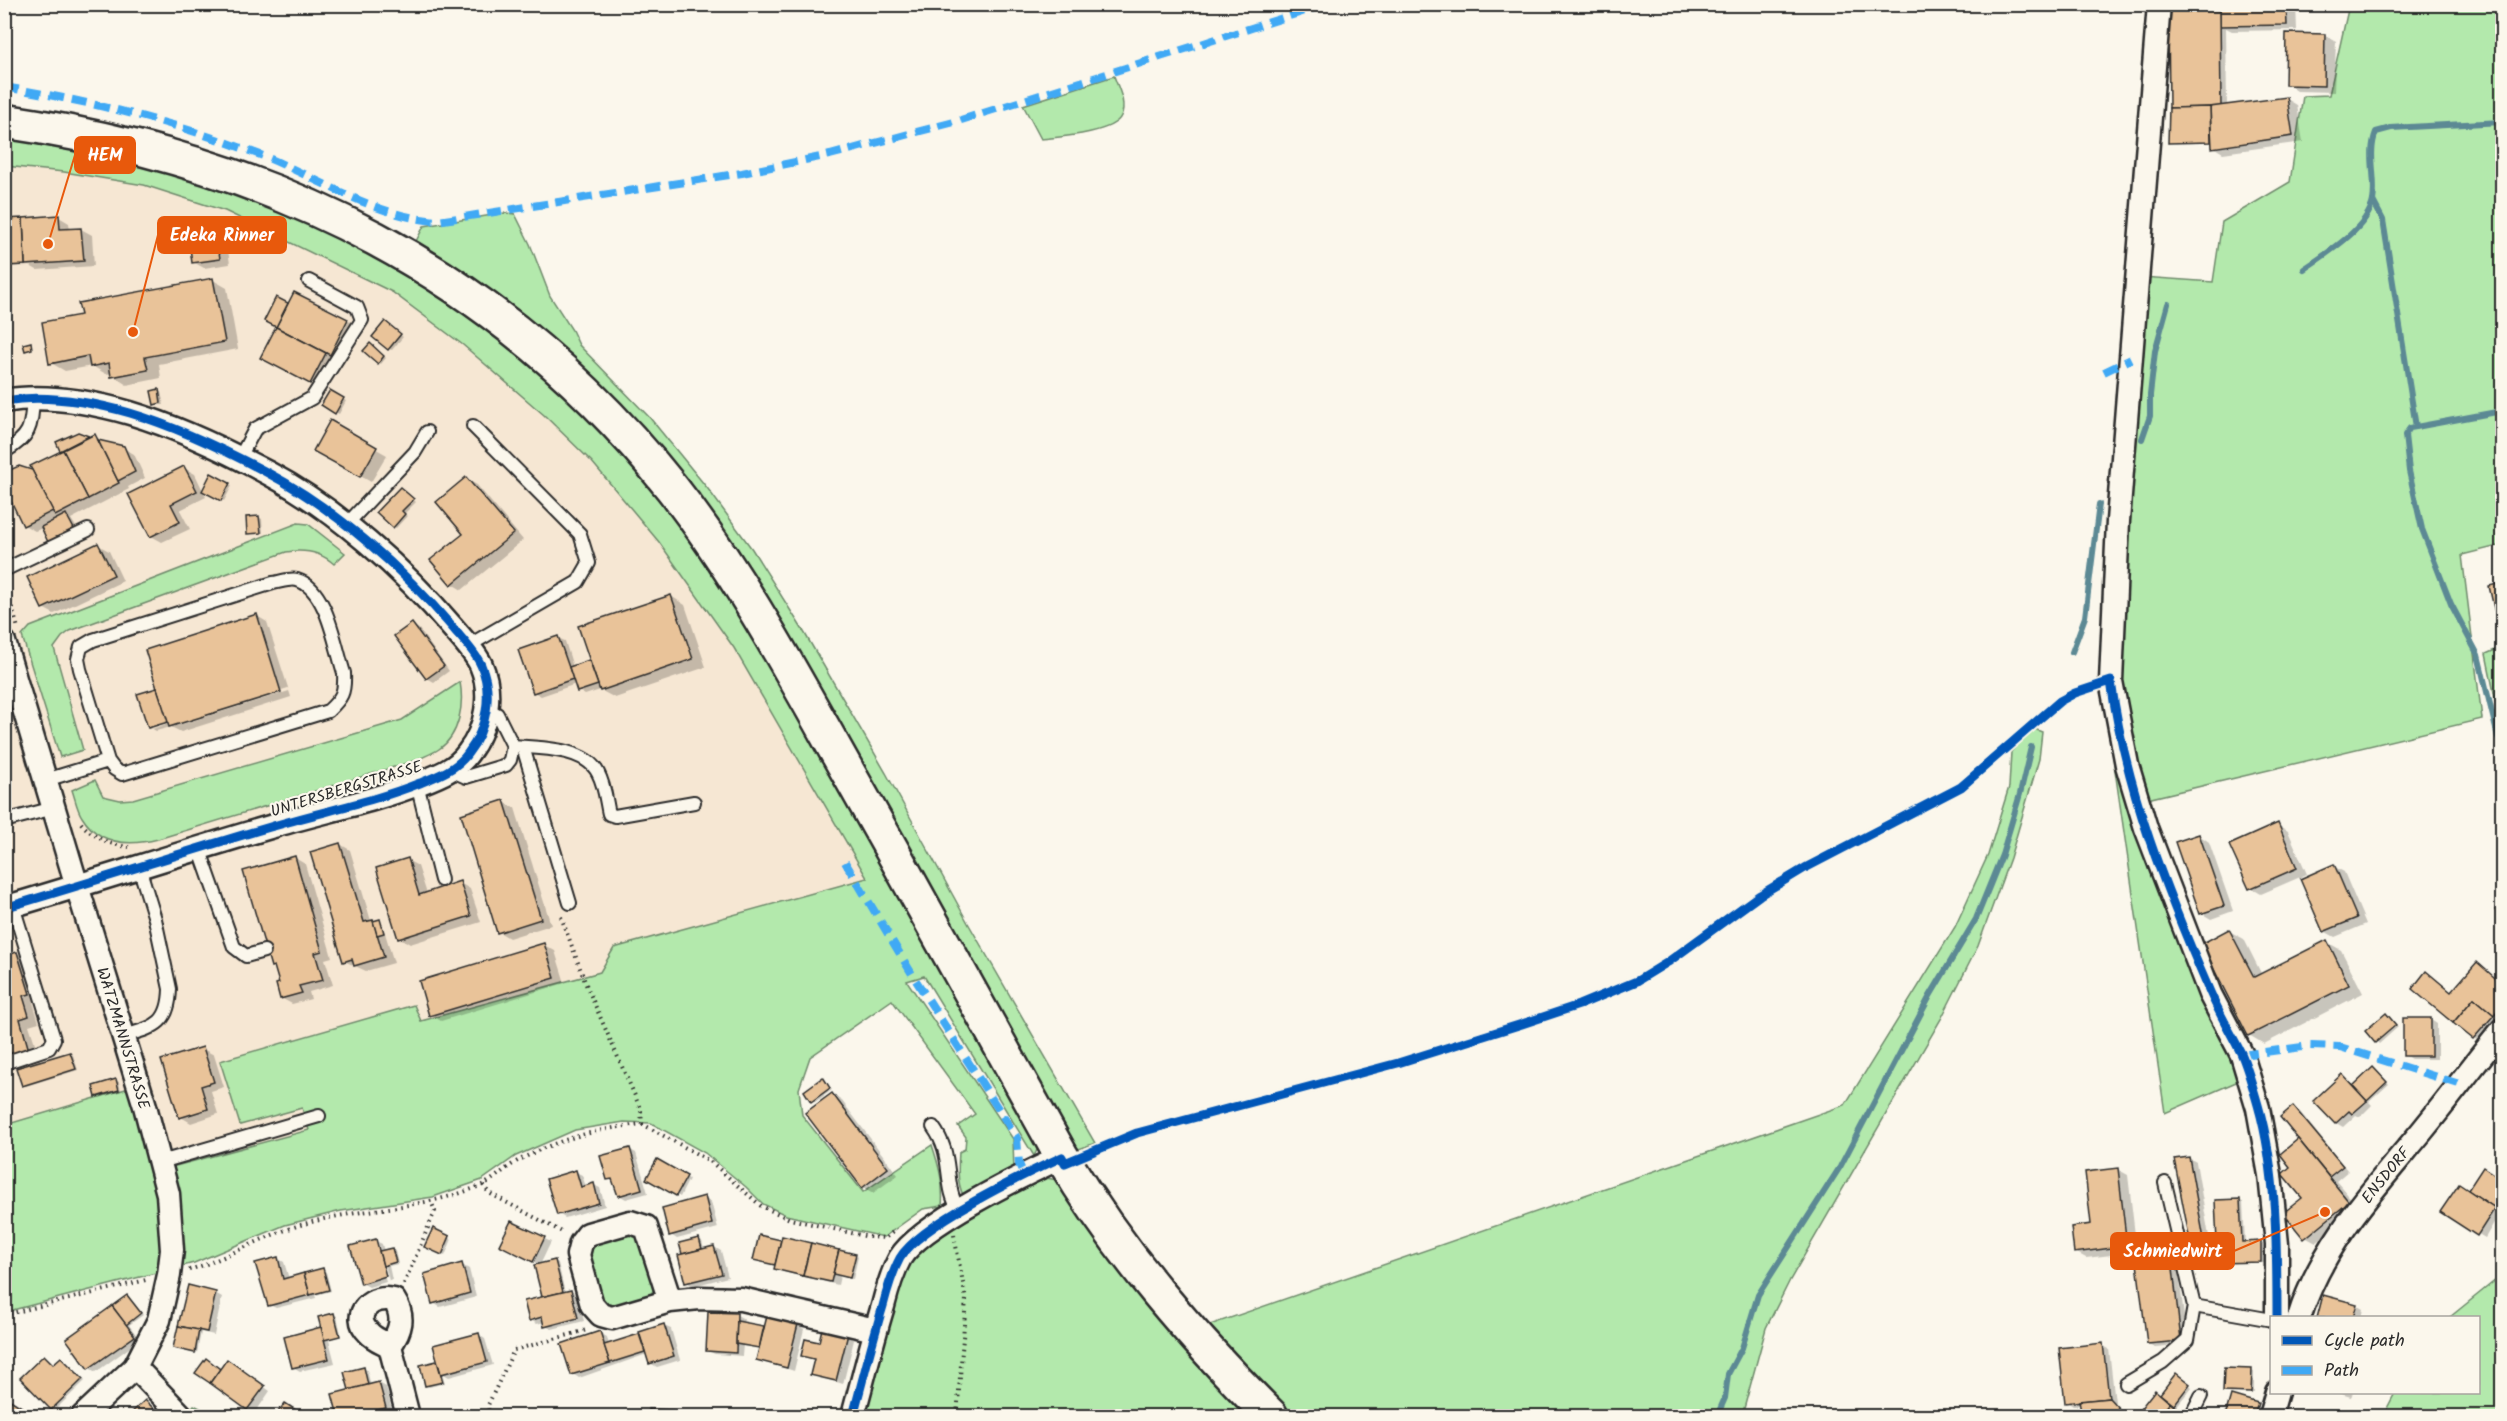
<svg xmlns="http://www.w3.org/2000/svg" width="2507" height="1421" font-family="Kalam,sans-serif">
	<rect width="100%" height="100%" fill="#fbf7ec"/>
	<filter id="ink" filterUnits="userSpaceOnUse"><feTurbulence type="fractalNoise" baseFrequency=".0167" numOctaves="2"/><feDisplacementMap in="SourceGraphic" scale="12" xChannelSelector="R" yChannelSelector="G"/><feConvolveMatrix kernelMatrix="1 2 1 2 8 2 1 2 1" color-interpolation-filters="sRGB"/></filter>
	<g filter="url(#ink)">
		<!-- built -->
		<polygon fill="#f6e7d3" points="5,166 64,172 144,185 225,211 392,292 463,345 545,415 592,462 659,542 734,648 867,878 614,948 600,972 421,1021 414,1006 302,1108 309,1130 153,1172 129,1088 5,1125"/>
		<!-- green -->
		<g fill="#b3e9ac" stroke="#6f8a6c" stroke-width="1.5">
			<polygon points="2349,5 2502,5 2502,545 2462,555 2482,719 2147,799 2119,691 2142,277 2213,282 2222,222 2290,182 2303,96 2329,95"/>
			<path d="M1114,76c4,12 13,27 7,40 -7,17 -62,21 -80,23l-18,-34z"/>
			<path d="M5,134l32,4 259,69 212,131 101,94 84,107 169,278 176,331 -4,8 -110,-180 -17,5 106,158 1,35 -47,27c-11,-13 -9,-33 -8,-49l6,-3 1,-12 -8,-11 17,-12 -83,-114 -82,57 -11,32 3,26 61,77 69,-47c7,21 12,39 10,61l-19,3 -39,28 -98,-22 -23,-11 -17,-17 -41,-34 -54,-30 -27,-1 -49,8 -59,26 -34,24 -49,17 -92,14 -56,14 -91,38 -189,49v-187l124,-37 24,84 156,-42 -7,-22 -62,17 -20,-64 194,-56 7,16 179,-49 14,-24 253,-70 -133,-230 -75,-106 -67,-80 -48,-47 -81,-70 -71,-53 -167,-81 -81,-26 -80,-13 -59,-6z"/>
			<polygon points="505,213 515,214 530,244 550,296 572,330 579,345 650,418 708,489 752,549 804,632 886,773 968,923 1095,1143 1079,1149 1074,1146 738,561 414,245 424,226"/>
			<path d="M298,523l10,1 37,29 -11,11c-14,-13 -30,-15 -48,-12l-216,79 -8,6 -8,11 29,102 -23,7 -38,-121 8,-9z"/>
			<polygon points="2502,647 2502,725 2498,712 2486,654"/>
			<path d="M460,682c4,22 0,53 -21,67 -6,4 -14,7 -22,11l-259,79c-28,7 -59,6 -76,-22 -5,-7 -7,-19 -10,-27l23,-10 8,16 17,4 13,-1 269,-79z"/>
			<polygon points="2105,702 2243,1079 2165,1113"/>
			<polygon points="2032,728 2042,732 2039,759 2010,858 1978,946 1941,1019 1790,1280 1766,1328 1742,1416 1289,1416 1249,1379 1201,1328 1845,1105 1955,927 1988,855 2009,787 2011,752"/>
			<polygon points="1046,1178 1058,1180 1255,1416 862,1416 886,1326 910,1259 929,1240 973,1214"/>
			<polygon points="628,1233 641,1237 655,1286 648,1301 612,1310 602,1303 588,1256 595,1243"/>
			<polygon points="2502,1275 2502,1416 2383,1416 2395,1393 2478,1392 2478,1318 2450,1317"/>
			<polygon points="194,1405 215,1416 190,1416 187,1414"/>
		</g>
		<!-- shadow -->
		<g fill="#0003" fill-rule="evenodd">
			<polygon points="2221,4 2296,4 2297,30 2232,31 2226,28 2227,107 2287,99 2297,105 2303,142 2223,153 2213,147 2213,142 2170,142 2221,12"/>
			<polygon points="2288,34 2325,35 2336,41 2334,92 2297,91 2287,84"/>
			<polygon points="59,217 69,223 70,230 81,229 92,235 94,266 37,270 30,266 4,267 4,221"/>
			<polygon points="189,221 196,226 214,223 225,229 230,264 204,268 193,262 191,246 178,240"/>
			<polygon points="213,280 227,288 238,349 159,364 161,378 127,385 113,376 112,373 106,374 92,366 65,371 51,363 82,316"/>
			<polygon points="277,299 289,305 347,320 358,326 321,388 262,357 278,327 266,320"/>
			<polygon points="388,325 403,337 392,350 389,349"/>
			<polygon points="373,347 386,358 381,364 379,362"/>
			<polygon points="159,391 161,392 164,405 158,405 155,404"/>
			<polygon points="330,392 346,401 339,414 323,405"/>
			<polygon points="330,423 387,455 371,482 315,450"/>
			<polygon points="78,433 89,438 94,435 106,444 123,448 134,454 145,478 128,487 129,489 71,519 80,533 56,545 49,541 43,528 35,531 24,525 12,499 4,494 4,476 6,473 35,473 62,452 58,443"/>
			<polygon points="184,468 195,474 206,497 180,510 190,529 162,542 151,536"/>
			<polygon points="212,475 232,486 224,501 204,490"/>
			<polygon points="466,479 477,485 523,540 462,590 452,584 465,534"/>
			<polygon points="403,490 416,502 404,514 407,516 396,528 393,526"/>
			<polygon points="259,517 262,519 263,533 251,534 248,533"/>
			<polygon points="98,545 109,551 123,581 54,614 43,608"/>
			<polygon points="2502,584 2502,619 2498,616 2491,587"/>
			<polygon points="671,596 685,605 706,667 615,698 600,690 585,695 579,691 576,684 541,696 534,692 558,638 565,641 573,667 589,661 592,663"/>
			<path d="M257,616l10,6 24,75 -110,35 -10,-5 -15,4 -7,-4 10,-38zM288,688l1,3 -113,35v-3zM174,719l1,2 -23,8v-3z"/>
			<polygon points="412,625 419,629 449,671 434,682 427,678 396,637"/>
			<polygon points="504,802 515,808 551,925 509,938 499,932"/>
			<polygon points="2277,825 2288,831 2307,874 2261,894 2251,888"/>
			<polygon points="2199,835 2209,842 2233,911 2211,919 2201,913"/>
			<polygon points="340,844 350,850 371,921 382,923 394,963 366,971 344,961"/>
			<polygon points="295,858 305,864 332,957 325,959 333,985 309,992 311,999 292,1004 281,998 281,984 276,968 272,966"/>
			<polygon points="407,860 418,866 427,894 460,883 470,889 481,922 410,944 400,938"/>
			<polygon points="2333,866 2344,872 2366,924 2335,937 2324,931"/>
			<polygon points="2229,931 2244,939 2262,975 2327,942 2341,950 2363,993 2264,1044 2249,1035 2203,945"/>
			<polygon points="544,945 555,951 565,983 441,1021 430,1015"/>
			<polygon points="17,953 27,960 40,1000 33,1002 39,1022 29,1025 41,1062 70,1053 73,1055 78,1070 26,1086 23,1085 18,1067 4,1071 4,957"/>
			<polygon points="2477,964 2502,984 2502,1015 2480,1042 2474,1038 2427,973 2453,993"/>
			<polygon points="2389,1016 2398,1027 2379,1044 2367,1031"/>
			<polygon points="2431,1020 2437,1024 2437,1059 2411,1059 2404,1055"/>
			<polygon points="203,1049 214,1055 224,1087 211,1091 218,1114 191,1123 181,1117"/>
			<polygon points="2374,1068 2389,1084 2369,1102 2372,1105 2360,1117 2356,1115 2343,1127 2336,1123 2316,1101 2342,1076 2355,1086"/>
			<polygon points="823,1079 832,1090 815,1102 812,1100"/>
			<polygon points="116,1081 119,1082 121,1091 100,1098 97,1096"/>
			<polygon points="832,1095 842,1101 898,1175 873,1193 863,1187"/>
			<polygon points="2293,1108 2300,1112 2348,1171 2336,1181 2359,1208 2316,1243 2305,1237 2304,1198 2293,1167 2298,1141 2304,1145"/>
			<polygon points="629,1149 636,1153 648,1193 626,1199 619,1195 615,1183 609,1179"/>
			<polygon points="2189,1158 2196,1162 2210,1242 2198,1244 2191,1240"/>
			<polygon points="657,1161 689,1179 680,1197 648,1178"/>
			<polygon points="2117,1169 2128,1175 2137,1252 2086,1258 2075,1252 2093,1226"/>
			<polygon points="2483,1169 2502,1181 2502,1209 2485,1238 2442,1212 2469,1192"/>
			<polygon points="576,1172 582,1175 586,1187 594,1185 600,1188 605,1206 565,1218 558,1214"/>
			<polygon points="705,1198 711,1202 718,1228 677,1239 671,1235"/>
			<polygon points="2240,1201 2243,1202 2245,1243 2263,1244 2264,1263 2219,1263"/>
			<polygon points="512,1223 551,1242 540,1265 507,1248"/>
			<polygon points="434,1230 452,1239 445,1256 426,1247"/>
			<polygon points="760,1236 781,1241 783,1238 856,1255 858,1257 853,1279 840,1276 838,1285 783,1272 776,1268 777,1265"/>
			<polygon points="699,1239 702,1241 704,1250 714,1247 721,1251 728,1277 693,1286 687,1282"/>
			<polygon points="378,1242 382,1244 384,1251 392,1249 395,1251 398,1264 389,1266 392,1280 389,1281 385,1265 381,1265 386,1282 369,1287 362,1283 378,1253 381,1253"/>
			<polygon points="277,1258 284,1262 289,1279 323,1270 326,1272 331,1291 315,1295 316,1298 276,1308 270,1305"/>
			<polygon points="2171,1260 2178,1264 2187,1344 2155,1347 2148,1344"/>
			<polygon points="555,1261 558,1263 565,1293 571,1291 577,1295 584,1321 552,1329 545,1326 544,1322 537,1324 531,1320 546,1297"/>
			<polygon points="462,1265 469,1269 476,1297 440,1307 433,1303"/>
			<polygon points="215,1293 222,1297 214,1335 201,1332 197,1353 177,1349"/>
			<polygon points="127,1297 143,1315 129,1325 140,1340 96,1372 89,1368 68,1339"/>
			<polygon points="2356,1305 2363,1309 2361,1318 2318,1318"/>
			<polygon points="334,1315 337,1316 341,1334 329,1337 329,1340 342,1337 329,1340 335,1363 300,1371 293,1367"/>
			<polygon points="737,1315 744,1319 743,1323 766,1328 798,1325 804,1329 794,1371 758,1359 760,1349 743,1345 742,1356 715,1354 708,1351"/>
			<polygon points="664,1326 671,1329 680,1360 657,1367 650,1363 647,1354 579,1378 573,1374 600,1333 607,1337 609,1345"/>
			<polygon points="479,1335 485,1339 493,1365 449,1377 442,1373 445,1383 429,1387 427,1385 437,1362 439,1364"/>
			<polygon points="847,1336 854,1340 843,1384 812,1374 815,1361 802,1355 820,1344"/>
			<polygon points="2102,1345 2109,1349 2115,1402 2112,1402 2124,1414 2121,1416 2087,1416 2083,1412 2081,1405 2073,1406 2067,1402"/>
			<polygon points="62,1358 85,1381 55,1410 52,1408 54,1365"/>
			<polygon points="234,1365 270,1391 255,1413 197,1372 221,1370"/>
			<polygon points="364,1369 367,1370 371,1386 379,1383 386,1387 392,1411 373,1416 339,1416 334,1395 353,1390"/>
			<polygon points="2252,1371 2254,1372 2254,1393 2225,1391"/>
			<polygon points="2177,1375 2192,1387 2176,1407 2188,1416 2144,1416 2139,1413 2160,1395"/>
			<polygon points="2334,1392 2353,1392 2351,1397"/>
			<polygon points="2232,1397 2264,1409 2261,1416 2226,1416"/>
			<polygon points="145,1402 152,1405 163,1416 130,1416"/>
			<polygon points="650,1410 673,1411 679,1416 649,1416"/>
		</g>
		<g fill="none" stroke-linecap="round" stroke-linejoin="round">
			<!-- stream -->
			<g stroke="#5b8994" stroke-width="6">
				<polyline points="2373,201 2383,220 2416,427 2410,428 2405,435 2409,471 2422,529 2451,604 2478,655 2498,737 2502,745"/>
				<path d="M2304,269c22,-15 63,-40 69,-68 4,-23 -6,-46 3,-69l15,-4 111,-6"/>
				<polyline points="2416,427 2502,411"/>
				<polyline points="2142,439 2150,416 2150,395 2155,351 2168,304"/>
				<polyline points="2072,652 2085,617 2099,504"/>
				<polyline points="1717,1416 1725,1398 1728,1374 1742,1348 1758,1295 1840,1167 1930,996 1976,919 2002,855 2020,794 2031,747"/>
			</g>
		</g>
		<!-- building -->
		<g fill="#e9c399" stroke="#2b2b2b" stroke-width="1.5">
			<polygon points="2220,4 2286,4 2287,25 2220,26"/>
			<polygon points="2220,10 2221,107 2169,108 2168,11"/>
			<polygon points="2286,33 2325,34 2324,86 2285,85"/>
			<polygon points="2287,97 2293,136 2212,148 2210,107"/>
			<polygon points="2210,107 2211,142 2168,143 2169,108"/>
			<polygon points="59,215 60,229 81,228 84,261 25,265 23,218"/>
			<polygon points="23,218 25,265 4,266 4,219"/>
			<polygon points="189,220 190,225 215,222 220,259 192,263 189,240 177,241 174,222"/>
			<polygon points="213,278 225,342 145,357 148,370 111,377 109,363 90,367 88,356 49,364 42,322 81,315 78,303"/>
			<polygon points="294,292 348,319 330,355 276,327"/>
			<polygon points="276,297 288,303 276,327 264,321"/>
			<polygon points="385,321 401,334 388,350 372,337"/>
			<polygon points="276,327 326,353 310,384 260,358"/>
			<polygon points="31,342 32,349 25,351 23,344"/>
			<polygon points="370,343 384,356 378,364 363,351"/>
			<polygon points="159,389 161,403 154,405 151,391"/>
			<polygon points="330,390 344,398 335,414 321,405"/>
			<polygon points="330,420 377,447 360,477 313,451"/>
			<polygon points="78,432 89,436 60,451 56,442"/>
			<polygon points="95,434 119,483 88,499 63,450"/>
			<polygon points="98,440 124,446 135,472 118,481"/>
			<polygon points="63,450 88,499 55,516 30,466"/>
			<polygon points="19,466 32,470 53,511 23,526 11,501 4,497 5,472"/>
			<polygon points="184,466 197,491 171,504 180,522 150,537 128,494"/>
			<polygon points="211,473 230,483 221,501 202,491"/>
			<polygon points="466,477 514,533 451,585 430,560 463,534 436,502"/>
			<polygon points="400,487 414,499 402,511 405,514 393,528 376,512"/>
			<polygon points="66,514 74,529 48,542 41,527"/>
			<polygon points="259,516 261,533 247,534 246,517"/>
			<polygon points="98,543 114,575 42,609 27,577"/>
			<polygon points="2502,583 2502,616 2496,617 2489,586"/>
			<polygon points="671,595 693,659 600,691 578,626"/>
			<polygon points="257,614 281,692 169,727 145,650"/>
			<polygon points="412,623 444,666 426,679 394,636"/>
			<polygon points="558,636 573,679 533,693 518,650"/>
			<polygon points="589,660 598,685 577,692 569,667"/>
			<polygon points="157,688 168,722 148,728 137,694"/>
			<polygon points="504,800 541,919 497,933 461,814"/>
			<polygon points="2278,823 2297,868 2249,889 2229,845"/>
			<polygon points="2199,834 2224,906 2200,914 2175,842"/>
			<polygon points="340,843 364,922 373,920 384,957 354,966 352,959 343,962 310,852"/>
			<polygon points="295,856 322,951 315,953 323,980 299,986 302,993 280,999 276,984 279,983 274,966 271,967 243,871"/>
			<polygon points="408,858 419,895 460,881 471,916 398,939 376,868"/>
			<polygon points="2334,864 2357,918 2323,932 2300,879"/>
			<polygon points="2502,902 2502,917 2495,910"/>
			<polygon points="380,919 384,933 377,935 373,921"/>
			<polygon points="2229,929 2254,977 2327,940 2349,985 2248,1036 2201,944"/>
			<polygon points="544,943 555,978 429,1016 419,981"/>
			<polygon points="17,952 30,994 23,996 29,1016 20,1019 30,1054 4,1062 4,956"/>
			<polygon points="2477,962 2502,984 2502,1004 2494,1015 2474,998 2453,1023 2412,989 2426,971 2451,992"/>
			<polygon points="2474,998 2494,1015 2473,1039 2453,1023"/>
			<polygon points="2386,1013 2396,1025 2375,1043 2365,1031"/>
			<rect x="2403" y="1018" width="28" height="38"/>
			<polygon points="203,1047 214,1082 201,1086 208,1109 179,1118 161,1060"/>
			<polygon points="70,1052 76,1069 22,1086 16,1068"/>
			<polygon points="2373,1067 2387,1082 2367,1101 2353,1086"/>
			<polygon points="2342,1074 2367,1101 2352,1114 2349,1111 2335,1124 2313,1101"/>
			<polygon points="823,1077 830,1088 811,1102 804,1091"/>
			<polygon points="116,1079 119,1090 96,1097 93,1086"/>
			<polygon points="832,1093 888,1168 862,1188 805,1113"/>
			<polygon points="2293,1106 2343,1166 2329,1177 2280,1117"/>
			<polygon points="2298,1139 2349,1202 2304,1239 2283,1213 2302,1198 2282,1174 2290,1167 2280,1154"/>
			<polygon points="630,1148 642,1189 618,1196 612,1179 607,1180 600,1156"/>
			<polygon points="2189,1157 2204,1239 2190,1241 2174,1159"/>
			<polygon points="657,1159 687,1176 676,1196 646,1179"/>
			<polygon points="2483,1167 2502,1180 2502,1204 2498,1210 2468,1190"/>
			<polygon points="2118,1168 2127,1246 2074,1253 2071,1227 2091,1224 2085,1172"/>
			<polygon points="576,1170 581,1187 594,1183 599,1203 557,1215 546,1179"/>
			<polygon points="2459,1184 2495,1208 2477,1236 2440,1212"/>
			<polygon points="705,1196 712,1224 669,1236 662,1208"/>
			<polygon points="2240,1199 2242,1242 2261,1241 2261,1262 2218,1263 2215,1200"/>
			<polygon points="511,1221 545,1237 533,1262 499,1245"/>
			<polygon points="433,1228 450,1236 442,1255 424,1247"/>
			<polygon points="759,1235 781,1240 775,1265 753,1260"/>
			<polygon points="782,1236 811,1243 803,1276 774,1269"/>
			<polygon points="699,1238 702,1249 682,1254 679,1243"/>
			<polygon points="376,1239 386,1276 361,1284 350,1246"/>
			<polygon points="811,1243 839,1250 831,1282 803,1276"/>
			<polygon points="714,1246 722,1274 685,1283 678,1255"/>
			<polygon points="392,1248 396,1262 383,1266 379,1251"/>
			<polygon points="839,1250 856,1254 850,1278 833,1274"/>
			<polygon points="278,1257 283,1279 304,1273 310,1295 268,1306 255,1263"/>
			<polygon points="2172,1259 2181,1341 2147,1344 2137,1263"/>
			<polygon points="555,1260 563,1292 542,1297 534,1265"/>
			<polygon points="462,1263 470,1293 432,1304 424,1274"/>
			<polygon points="323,1268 329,1290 310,1295 304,1273"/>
			<polygon points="188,1285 216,1292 207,1332 178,1326"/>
			<polygon points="571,1290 578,1318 544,1327 542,1317 529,1321 524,1301"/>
			<polygon points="127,1295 141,1313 126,1325 112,1306"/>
			<polygon points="2323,1295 2357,1304 2353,1318 2317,1318"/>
			<polygon points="112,1306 135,1336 88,1369 66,1339"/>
			<polygon points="708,1312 737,1313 736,1353 706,1351"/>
			<polygon points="334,1313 340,1336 324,1340 318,1317"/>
			<polygon points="767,1316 798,1324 787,1368 756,1360"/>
			<polygon points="737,1321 764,1326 759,1348 736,1344"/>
			<polygon points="664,1324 674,1356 649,1364 639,1332"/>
			<polygon points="178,1326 199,1330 195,1353 173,1348"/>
			<polygon points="321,1327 329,1359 292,1368 284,1337"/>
			<polygon points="822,1328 848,1334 836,1381 810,1375 814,1359 801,1356 805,1339 819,1342"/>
			<polygon points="600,1331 610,1363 571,1375 561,1344"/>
			<polygon points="479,1333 487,1362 441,1374 433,1345"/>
			<polygon points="639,1334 645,1352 610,1363 604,1345"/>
			<polygon points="2103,1343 2109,1398 2065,1403 2059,1348"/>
			<polygon points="44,1355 53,1364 61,1357 83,1379 51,1410 20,1378"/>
			<polygon points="206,1358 220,1369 210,1383 195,1373"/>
			<polygon points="227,1359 265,1386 247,1410 210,1383"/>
			<polygon points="437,1361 443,1382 425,1386 420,1365"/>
			<polygon points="364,1367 368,1385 349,1390 344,1372"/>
			<polygon points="2224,1368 2252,1369 2251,1393 2223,1392"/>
			<polygon points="2176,1373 2190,1384 2174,1405 2160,1394"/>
			<polygon points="379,1382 386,1408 353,1416 338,1416 332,1394"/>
			<polygon points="2155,1390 2170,1403 2159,1416 2142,1416 2137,1413"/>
			<polygon points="2231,1395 2258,1403 2254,1416 2225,1416"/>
			<polygon points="4,1396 34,1415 33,1416 4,1416"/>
			<polygon points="2109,1398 2122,1412 2117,1416 2085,1416 2081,1412 2079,1401"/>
			<polygon points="145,1400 161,1416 128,1416"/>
			<polygon points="285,1403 305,1416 275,1416"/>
			<polygon points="2170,1403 2186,1415 2185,1416 2159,1416"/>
			<polygon points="648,1409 673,1410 673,1416 648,1416"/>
			<polygon points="449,1412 450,1416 428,1416"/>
		</g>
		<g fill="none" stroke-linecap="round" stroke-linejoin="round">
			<defs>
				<g id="service">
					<path d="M4,452c27,-16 27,-24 29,-53"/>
					<polyline points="239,459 255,429 312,398 362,320 357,307 309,281"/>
					<polyline points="346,525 415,452 427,432"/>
					<polyline points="4,570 88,530"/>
					<polyline points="468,646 578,582 589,563 580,534 473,426"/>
					<path d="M513,746c25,2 72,1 85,27 7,13 8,28 11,41l6,2 79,-14"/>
					<polyline points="523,747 570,903"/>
					<polyline points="450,770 466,777 506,765 510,760 513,746 497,714 487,709"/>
					<path d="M46,780l62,-19 6,8 8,5 206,-63c14,-13 17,-18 16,-38 -9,-27 -17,-85 -47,-93 -7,-2 -17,2 -24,3l-180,57 -12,7 -3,12 2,10 28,92"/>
					<polyline points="417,784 441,880"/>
					<polyline points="4,821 54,808"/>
					<polyline points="199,848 234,947 246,956 264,951"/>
					<path d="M124,1036c30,-9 45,-11 46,-47l-15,-70 -16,-52"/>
					<polyline points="4,1063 49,1048 54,1039 13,906"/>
					<path d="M933,1127c16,22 13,38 18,63 1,7 5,15 8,22"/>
					<polyline points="161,1162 319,1116"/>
					<polyline points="2194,1306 2272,1320"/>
					<polyline points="2126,1384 2163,1362 2188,1340 2194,1306 2165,1183"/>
					<polyline points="2191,1416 2201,1396"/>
				</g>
				<g id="minor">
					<polyline points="2159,4 2118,521 2111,681 2127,765 2146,828 2210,994 2242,1055 2258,1108 2270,1175 2277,1244 2277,1318"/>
					<path d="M4,401c41,-7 87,1 126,12 47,14 95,37 138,60 68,36 136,97 185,155 10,12 22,24 28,37 12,28 6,64 -13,88 -11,16 -30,23 -48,30 -47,19 -101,29 -150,44 -89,26 -177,55 -266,81"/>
					<polyline points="4,642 77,886 145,1106 168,1194 172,1250 169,1275 159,1320 135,1367 83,1416"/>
					<polyline points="670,1301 612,1318 601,1315 592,1305 578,1255 581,1243 588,1234 630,1222 646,1227 670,1301 699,1298 741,1299 875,1330"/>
					<path d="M2299,1318c23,-74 75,-129 123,-187 27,-33 53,-68 80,-101"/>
					<path d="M390,1346c11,-16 15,-29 4,-46 -21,-6 -45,14 -25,33 5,6 14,9 21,13l18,70"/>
					<polyline points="135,1367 182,1416"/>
					<path d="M853,1416c10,-37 19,-74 30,-110 4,-16 9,-33 17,-48 21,-34 123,-83 162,-101"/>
					<polyline points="2270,1416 2277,1392"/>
				</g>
				<path id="secondary" d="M4,121c271,40 496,151 668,367 67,85 124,192 177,286 72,127 142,255 213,383 57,96 130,180 209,259"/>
			</defs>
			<!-- service casing -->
			<use href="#service" stroke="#2b2b2b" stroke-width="16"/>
			<!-- minor casing -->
			<use href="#minor" stroke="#2b2b2b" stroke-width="27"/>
			<!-- secondary casing -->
			<use href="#secondary" stroke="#2b2b2b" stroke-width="38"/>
			<!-- path -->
			<g stroke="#2b2b2b" stroke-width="4" stroke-dasharray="1.5 4.5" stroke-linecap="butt">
				<polyline points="5,584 18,628"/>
				<path d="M81,823c13,15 29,22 48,24"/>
				<polyline points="642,1124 710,1161 761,1206 790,1219 869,1237 885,1238 893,1232"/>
				<polyline points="483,1185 489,1193 564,1233"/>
				<polyline points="954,1235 966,1299 957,1416"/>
				<path d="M189,1270c40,-12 78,-37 119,-47 57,-16 119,-14 174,-38 12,-5 22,-16 34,-23 40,-23 81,-33 126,-38l-1,-13 -6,-15 -48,-109 -27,-73"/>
				<polyline points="404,1284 435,1211 431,1201"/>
				<polyline points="4,1315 146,1280"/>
				<polyline points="489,1416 488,1405 514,1350 587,1330"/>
			</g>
			<!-- service -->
			<use href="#service" stroke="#fbf7ec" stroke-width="12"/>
			<!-- minor -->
			<use href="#minor" stroke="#fbf7ec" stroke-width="22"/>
			<!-- secondary -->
			<use href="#secondary" stroke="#fbf7ec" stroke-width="33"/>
			<!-- quiet -->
			<g stroke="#3fa9f5" stroke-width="8" stroke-dasharray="15 8" stroke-linecap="butt">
				<path d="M4,87c90,15 179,37 264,71 56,23 108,59 170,63l304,-48 88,-18 128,-34 369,-117"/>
				<polyline points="2104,372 2131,359"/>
				<polyline points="845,862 915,979 1017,1138 1019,1164 1024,1175"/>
				<polyline points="2242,1055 2310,1046 2340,1047 2459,1084"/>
			</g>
			<defs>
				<g id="cycleway">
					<path d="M4,401c41,-7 87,1 126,12 47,14 95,37 138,60 68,36 136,97 185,155 10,12 22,24 28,37 12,28 6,64 -13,88 -11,16 -30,23 -48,30 -47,19 -101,29 -150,44 -89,26 -177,55 -266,81"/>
					<path d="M853,1416c10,-37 19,-74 30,-110 4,-16 9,-33 17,-48 21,-34 123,-83 162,-101l3,6 72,-30 261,-70 124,-39 57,-19 58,-24 31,-19 92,-67 45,-27 156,-81 99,-86 15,-8 36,-12c14,108 56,212 99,311 9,21 21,41 31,61 7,16 12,35 17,52 19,66 19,144 19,213"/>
				</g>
			</defs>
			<!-- cycleway casing -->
			<use href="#cycleway" stroke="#fbf7ec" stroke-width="13"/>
			<!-- cycleway -->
			<use href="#cycleway" stroke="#0057b8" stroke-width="9"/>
		</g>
	</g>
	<g text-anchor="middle" stroke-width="4.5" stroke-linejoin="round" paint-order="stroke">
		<!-- street labels -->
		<g font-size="16" fill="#2b2b2b" stroke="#fbf7ec">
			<text transform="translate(346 788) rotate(-17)" y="6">UNTERSBERGSTRASSE</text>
			<text transform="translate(124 1038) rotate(73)" y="6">WATZMANNSTRASSE</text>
			<text transform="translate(2385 1175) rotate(-51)" y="6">ENSDORF</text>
		</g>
	</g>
	<!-- callouts -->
	<path fill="none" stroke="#e8590c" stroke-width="2" d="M48 244L75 155M133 332L158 235M2325 1212L2234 1251"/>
	<g fill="#e8590c" stroke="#fbf7ec" stroke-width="2">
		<circle cx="48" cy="244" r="6"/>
		<circle cx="133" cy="332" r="6"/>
		<circle cx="2325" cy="1212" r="6"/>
	</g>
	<g fill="#e8590c" stroke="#e8590c" stroke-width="2">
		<rect x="75" y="137" width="60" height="36" rx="6"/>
		<rect x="158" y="217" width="128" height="36" rx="6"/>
		<rect x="2111" y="1233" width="123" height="36" rx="6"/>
	</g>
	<g font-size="18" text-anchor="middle" font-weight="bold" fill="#fff">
		<text x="105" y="161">HEM</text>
		<text x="222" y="241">Edeka Rinner</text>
		<text x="2173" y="1257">Schmiedwirt</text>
	</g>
	<!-- margin -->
	<rect width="2507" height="1421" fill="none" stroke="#fbf7ec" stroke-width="24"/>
	<rect x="12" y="12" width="2483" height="1397" fill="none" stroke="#2b2b2b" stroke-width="2" filter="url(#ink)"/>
	<!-- legend -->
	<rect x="2270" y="1316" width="210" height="78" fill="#fbf7ec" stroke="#a8a59f" stroke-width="1.5"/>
	<rect x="2282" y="1336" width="30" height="9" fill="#0057b8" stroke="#a8a59f" stroke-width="1.5"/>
	<text x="2324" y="1346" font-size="18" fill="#2b2b2b">Cycle path</text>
	<rect x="2282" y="1366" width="30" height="9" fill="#3fa9f5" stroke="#a8a59f" stroke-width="1.5"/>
	<text x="2324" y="1376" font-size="18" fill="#2b2b2b">Path</text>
</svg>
